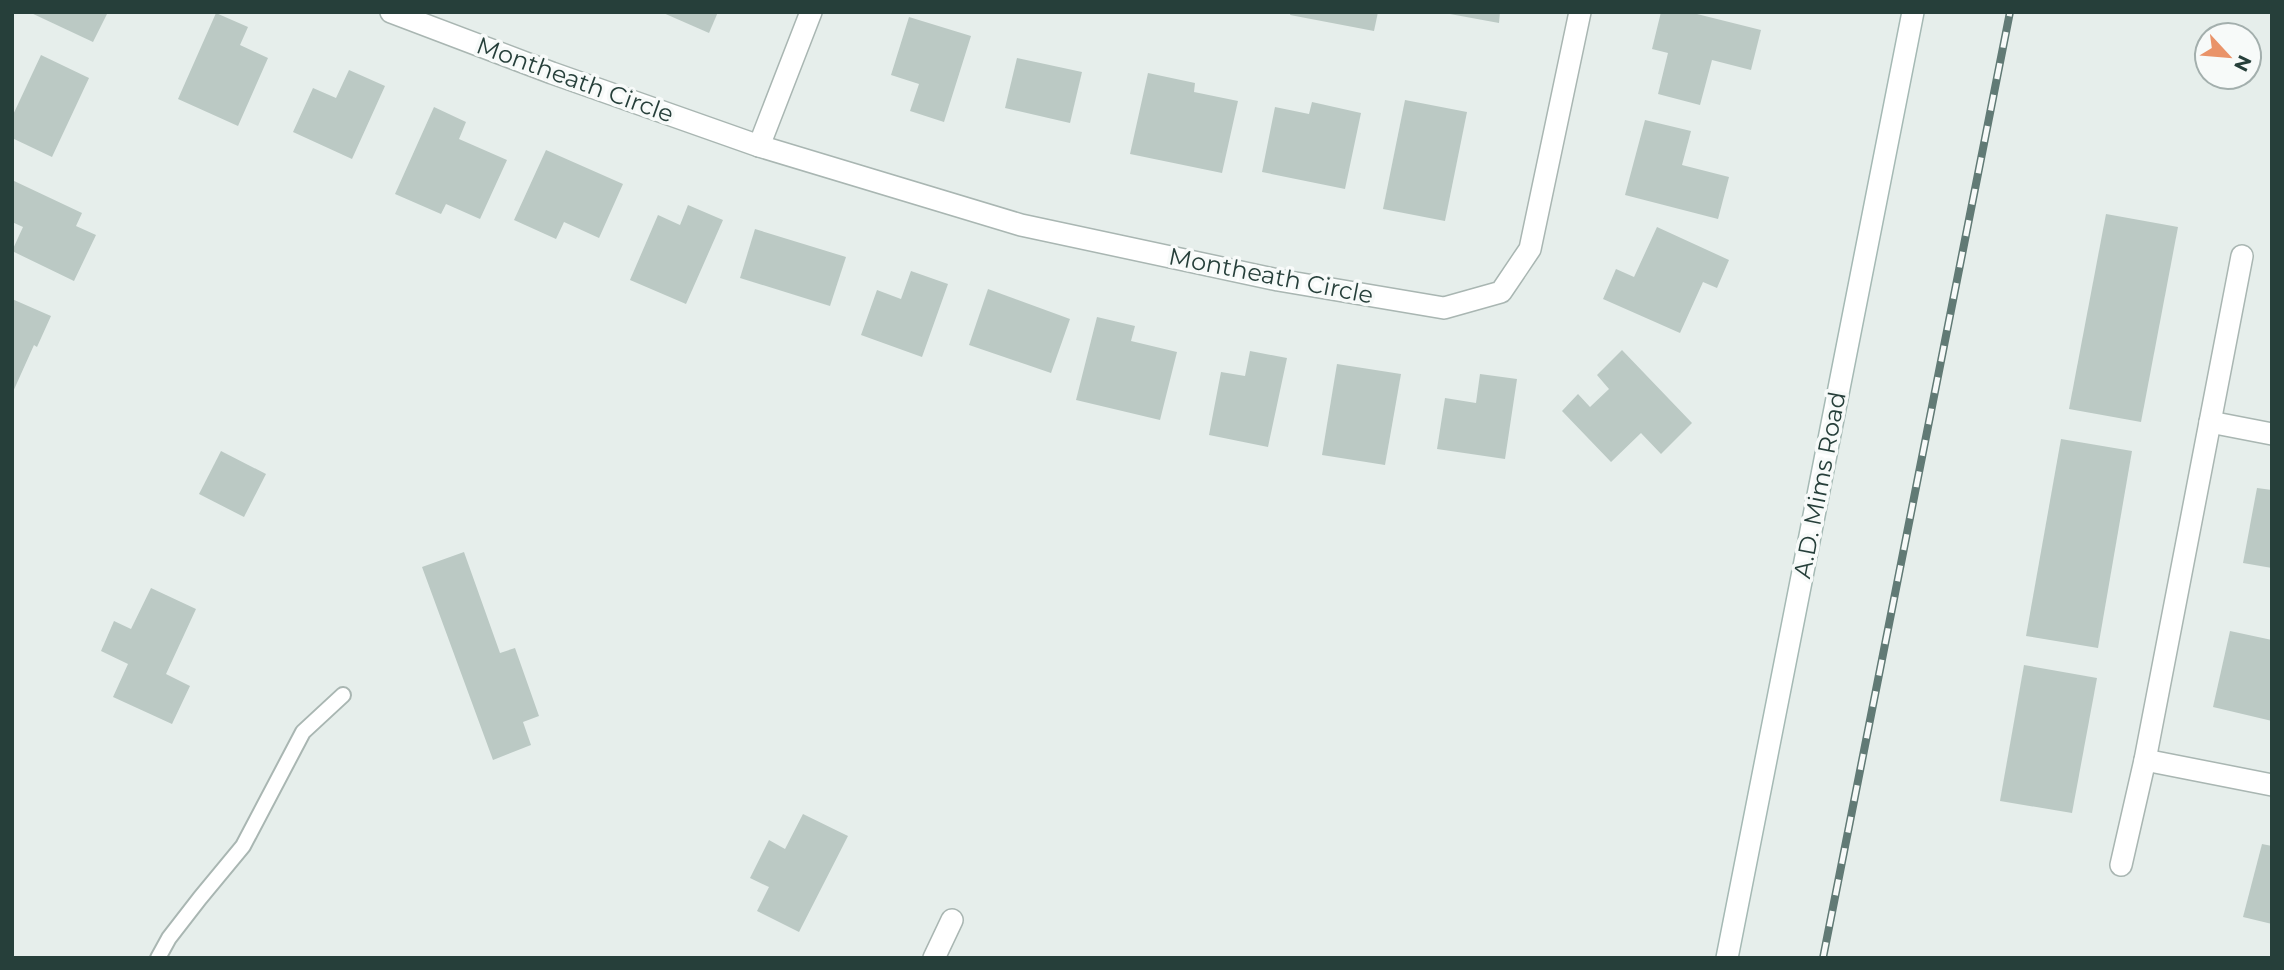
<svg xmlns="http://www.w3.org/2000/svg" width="2284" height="970" font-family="Montserrat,sans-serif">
	<rect width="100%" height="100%" fill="#e6eeeb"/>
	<!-- building -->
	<g fill="#bbc9c4">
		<polygon points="29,12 108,12 93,42"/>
		<polygon points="661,12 718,12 709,33"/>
		<polygon points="1291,12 1378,12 1374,31 1290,15"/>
		<polygon points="1439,12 1500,12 1499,23"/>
		<polygon points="1661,12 1689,12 1761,30 1751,70 1712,60 1700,105 1658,94 1668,53 1652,49"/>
		<polygon points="216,13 248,27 240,45 268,58 238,126 178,99"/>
		<polygon points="909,17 971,36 944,122 910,111 919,84 891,75"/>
		<polygon points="41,55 89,78 52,157 12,138 12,117"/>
		<polygon points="1017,58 1082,72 1070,123 1005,108"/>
		<polygon points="349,70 385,86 352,159 293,132 313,88 336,98"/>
		<polygon points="1148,73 1195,83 1194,92 1238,101 1222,173 1130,154"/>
		<polygon points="1405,100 1467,112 1445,221 1383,209"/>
		<polygon points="1312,102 1361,113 1345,189 1262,172 1275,107 1309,114"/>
		<polygon points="434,107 466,122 459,139 507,160 480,219 446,204 441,214 395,194"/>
		<polygon points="1645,120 1691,131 1682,165 1729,177 1718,219 1625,195"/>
		<polygon points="546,150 623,184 599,238 564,222 556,239 514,220"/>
		<polygon points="12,180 82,213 76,226 96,235 74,281 12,251 23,227 12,222"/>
		<polygon points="688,205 723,220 686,304 630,280 658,215 680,225"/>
		<polygon points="2106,214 2178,227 2141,422 2069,409"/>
		<polygon points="1657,227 1729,260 1717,288 1703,282 1680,333 1603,299 1616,269 1634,277"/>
		<polygon points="755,229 846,257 830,306 740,278"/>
		<polygon points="911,271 948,284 922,357 861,335 877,290 901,299"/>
		<polygon points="988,289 1070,319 1051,373 969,345"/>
		<polygon points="12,299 51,316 37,347 34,345 12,394"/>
		<polygon points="1097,317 1135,326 1131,341 1177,352 1160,420 1076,400"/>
		<polygon points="1622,350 1692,423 1661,454 1641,433 1611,462 1562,411 1578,394 1590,407 1609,389 1597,375"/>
		<polygon points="1250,351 1287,358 1268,447 1209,435 1221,372 1245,376"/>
		<polygon points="1337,364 1401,374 1385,465 1322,455"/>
		<polygon points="1480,374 1517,379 1505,459 1437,449 1445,398 1476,403"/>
		<polygon points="2061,439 2132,451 2098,648 2026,636"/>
		<polygon points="221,451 266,474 244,517 199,494"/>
		<polygon points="2257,488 2272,490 2272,568 2243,563"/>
		<polygon points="464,552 500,653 515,648 539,716 523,722 531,745 493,760 422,567"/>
		<polygon points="151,588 196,609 166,674 190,686 172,724 113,697 128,664 101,651 114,621 131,629"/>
		<polygon points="2230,631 2272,640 2272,721 2213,707"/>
		<polygon points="2024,665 2097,678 2072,813 2000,801"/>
		<polygon points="803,814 848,836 799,932 757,911 769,887 750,878 769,840 785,849"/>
		<polygon points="2262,844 2272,846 2272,924 2243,917"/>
	</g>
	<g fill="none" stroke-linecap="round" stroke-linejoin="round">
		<defs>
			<polyline id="lane" points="158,958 169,938 200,898 243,846 303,732 343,695"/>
			<g id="street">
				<polyline points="391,12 552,73 759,146 1021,225 1278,280 1444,308 1501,292 1530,249 1580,12"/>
				<polyline points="759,146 811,12"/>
				<polyline points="2210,422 2272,434"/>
				<polyline points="2145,760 2272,785"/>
				<polyline points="2121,865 2145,760 2242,256"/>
				<polyline points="934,958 952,920"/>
			</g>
			<polyline id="secondary" points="1727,958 1913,12"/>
		</defs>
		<!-- lane casing -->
		<use href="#lane" stroke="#a9b6b2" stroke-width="18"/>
		<!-- street casing -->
		<use href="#street" stroke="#a9b6b2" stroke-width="24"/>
		<!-- secondary casing -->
		<use href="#secondary" stroke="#a5b9b4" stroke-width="24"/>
		<!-- lane -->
		<use href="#lane" stroke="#fff" stroke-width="14"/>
		<!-- street -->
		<use href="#street" stroke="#fff" stroke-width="21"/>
		<!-- secondary -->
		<use href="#secondary" stroke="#fff" stroke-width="21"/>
		<defs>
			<polyline id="rail" points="1823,958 2010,12"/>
		</defs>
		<!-- rail casing -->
		<use href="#rail" stroke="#617a75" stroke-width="8"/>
		<!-- rail -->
		<use href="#rail" stroke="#f7faf9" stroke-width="5" stroke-dasharray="16" stroke-linecap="butt"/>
	</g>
	<g text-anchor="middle" stroke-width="7" stroke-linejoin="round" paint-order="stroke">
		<!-- street labels -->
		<g font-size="24" fill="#263f3a" stroke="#f7faf9">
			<text transform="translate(575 80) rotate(20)" y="8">Montheath Circle</text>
			<text transform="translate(1271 276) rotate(11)" y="8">Montheath Circle</text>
			<text transform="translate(1820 485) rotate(-79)" y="8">A.D. Mims Road</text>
		</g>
	</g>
	<!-- border -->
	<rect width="2284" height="970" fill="none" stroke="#263f3a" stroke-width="28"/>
	<!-- north arrow -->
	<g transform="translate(2228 56) rotate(116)"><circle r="33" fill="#f7faf9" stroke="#a3afad" stroke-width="2"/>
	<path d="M0-5L12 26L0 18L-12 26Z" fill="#e99369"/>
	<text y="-10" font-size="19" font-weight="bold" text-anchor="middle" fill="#263f3a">N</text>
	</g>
</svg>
